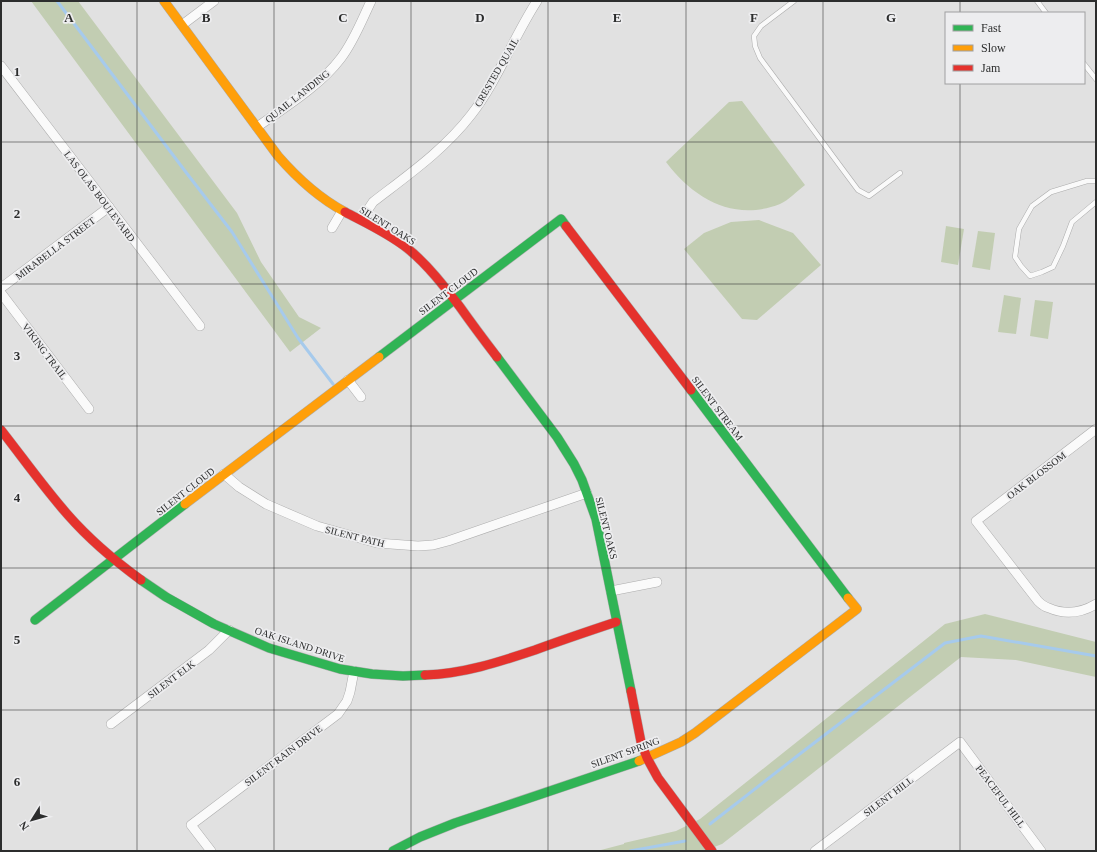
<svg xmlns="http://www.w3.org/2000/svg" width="1097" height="852" font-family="Georgia,serif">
	<rect width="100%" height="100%" fill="#e1e1e1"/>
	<!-- green -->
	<g fill="#c2cdb2">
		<polygon points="31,1 78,1 237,213 261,262 299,317 321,328 290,352"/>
		<path d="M742,101l63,84c-8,6 -16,15 -25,19 -46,18 -86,-5 -114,-42l63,-60z"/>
		<polygon points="759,220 793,233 821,265 757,320 742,319 684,249 704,233 731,222"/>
		<polygon points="946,226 964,229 958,265 941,262"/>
		<polygon points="978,231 995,233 990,270 972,267"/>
		<polygon points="1004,295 1021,298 1016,334 998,332"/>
		<polygon points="1035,300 1053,302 1048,339 1030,336"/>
		<polygon points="985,614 1096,642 1096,677 1016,660 961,657 722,844 704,851 597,851 624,844 624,843 676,831 700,819 945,624"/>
	</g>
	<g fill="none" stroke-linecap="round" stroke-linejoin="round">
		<!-- stream -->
		<g stroke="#a6caec" stroke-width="3">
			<polyline points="57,1 185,171 232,232 298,338 333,384"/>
			<polyline points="710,824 801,753 945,643 981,636 1096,656"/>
			<polyline points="630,851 685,841"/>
		</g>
		<defs>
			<g id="lane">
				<polyline points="794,1 761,26 754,36 755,46 760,58 858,190 869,196 900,173"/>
				<polyline points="1037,1 1046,13"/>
				<polyline points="1084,64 1096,79"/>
				<polyline points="1096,181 1087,181 1051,192 1032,206 1019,229 1015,257 1021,266 1030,276 1042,272 1053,267 1063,246 1072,222 1096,202"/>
			</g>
			<g id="street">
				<polyline points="182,25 214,1"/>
				<polyline points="1,66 200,326"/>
				<path d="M257,127c27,-19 64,-42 84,-69 13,-17 21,-38 30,-57"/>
				<path d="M363,220l4,-9 6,-9c35,-27 71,-52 98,-87 27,-35 42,-77 66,-114"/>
				<polyline points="332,228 342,211"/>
				<polyline points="1,288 109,207"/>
				<polyline points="1,293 89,409"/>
				<polyline points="348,380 361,397"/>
				<path d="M1096,429l-120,92 62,80c3,3 7,6 11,7 16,7 32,5 47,-4"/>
				<polyline points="224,474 239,487 266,504 317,526 377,543 418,546 433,545 448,541 587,493"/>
				<polyline points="611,591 657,582"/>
				<polyline points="111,724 209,650 229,630"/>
				<polyline points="211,851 191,825 338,714 347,701 350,692 354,671"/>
				<polyline points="815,851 960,742 1041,851"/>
			</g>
			<g id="fast">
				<polyline points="379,357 561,219 566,226"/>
				<polyline points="497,357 557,437 574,464 582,480 596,519 631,691"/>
				<polyline points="691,390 848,598"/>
				<polyline points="141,580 166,597 214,624 269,648 340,669 372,674 403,676 425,675"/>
				<polyline points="35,620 185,504"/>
				<polyline points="393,851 420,837 455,823 639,761"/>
			</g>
			<g id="slow">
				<path d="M164,1l114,155c20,23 41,42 67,56"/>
				<polyline points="185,504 379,357"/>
				<polyline points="639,761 681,742 695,733 857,609 848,598"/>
			</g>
			<g id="jam">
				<path d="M345,212c21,11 43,21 62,36 20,16 37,38 53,59 12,17 24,33 37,50"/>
				<polyline points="566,226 691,390"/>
				<path d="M1,430c22,28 43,58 67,85 21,24 47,46 73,65"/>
				<path d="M425,675c38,-1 74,-13 110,-25 27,-10 54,-19 81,-28"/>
				<polyline points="631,691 641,742 647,758 658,778 712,851"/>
			</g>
		</defs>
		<!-- lane casing -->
		<use href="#lane" stroke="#acacac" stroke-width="5.5"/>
		<!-- street casing -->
		<use href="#street" stroke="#acacac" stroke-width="10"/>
		<!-- fast casing -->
		<use href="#fast" stroke="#acacac" stroke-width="10"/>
		<!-- slow casing -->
		<use href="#slow" stroke="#acacac" stroke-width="10"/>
		<!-- jam casing -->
		<use href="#jam" stroke="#acacac" stroke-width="10"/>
		<!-- lane -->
		<use href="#lane" stroke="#fafafa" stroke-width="4.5"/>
		<!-- street -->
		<use href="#street" stroke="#fafafa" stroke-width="9"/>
		<!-- fast -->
		<use href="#fast" stroke="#30b455" stroke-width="9"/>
		<!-- slow -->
		<use href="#slow" stroke="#ff9f0a" stroke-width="9"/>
		<!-- jam -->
		<use href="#jam" stroke="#e5322d" stroke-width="9"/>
	</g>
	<!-- grid -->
	<path fill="none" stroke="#2c2d2d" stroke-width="1" stroke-opacity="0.55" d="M137,1v850M274,1v850M411,1v850M548,1v850M686,1v850M823,1v850M960,1v12M960,83v768M1,142h1095M1,284h1095M1,426h1095M1,568h1095M1,710h1095"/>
	<g text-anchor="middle" stroke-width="3.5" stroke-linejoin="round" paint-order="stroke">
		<!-- street labels -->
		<g font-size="10" fill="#2c2d2d" stroke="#ededef">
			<text transform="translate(496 72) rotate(-60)" y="4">CRESTED QUAIL</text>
			<text transform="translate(297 96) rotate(-38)" y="4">QUAIL LANDING</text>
			<text transform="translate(100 196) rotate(53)" y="4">LAS OLAS BOULEVARD</text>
			<text transform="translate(388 225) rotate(32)" y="4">SILENT OAKS</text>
			<text transform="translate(55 248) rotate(-37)" y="4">MIRABELLA STREET</text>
			<text transform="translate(448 291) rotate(-37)" y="4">SILENT CLOUD</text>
			<text transform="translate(45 351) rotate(53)" y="4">VIKING TRAIL</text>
			<text transform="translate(718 408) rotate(53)" y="4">SILENT STREAM</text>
			<text transform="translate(1036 475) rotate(-37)" y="4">OAK BLOSSOM</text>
			<text transform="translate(185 491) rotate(-38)" y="4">SILENT CLOUD</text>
			<text transform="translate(607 528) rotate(76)" y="4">SILENT OAKS</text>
			<text transform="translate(355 536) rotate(14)" y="4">SILENT PATH</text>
			<text transform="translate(300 644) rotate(18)" y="4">OAK ISLAND DRIVE</text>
			<text transform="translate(171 679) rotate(-37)" y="4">SILENT ELK</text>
			<text transform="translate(625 752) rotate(-20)" y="4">SILENT SPRING</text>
			<text transform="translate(283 755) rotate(-37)" y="4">SILENT RAIN DRIVE</text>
			<text transform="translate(888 796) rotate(-37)" y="4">SILENT HILL</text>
			<text transform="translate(1001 796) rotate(53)" y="4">PEACEFUL HILL</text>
		</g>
	</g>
	<g font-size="13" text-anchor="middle" font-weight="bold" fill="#2c2d2d" stroke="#ededef" stroke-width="3.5" stroke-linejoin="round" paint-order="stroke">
		<text x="69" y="22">A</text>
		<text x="206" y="22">B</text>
		<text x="343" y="22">C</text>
		<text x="480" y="22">D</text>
		<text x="617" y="22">E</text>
		<text x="754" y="22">F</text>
		<text x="891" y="22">G</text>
		<text x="17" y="76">1</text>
		<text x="17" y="218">2</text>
		<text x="17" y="360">3</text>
		<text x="17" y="502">4</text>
		<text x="17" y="644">5</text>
		<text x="17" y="786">6</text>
	</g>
	<!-- border -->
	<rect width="1097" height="852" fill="none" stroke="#2c2d2d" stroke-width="4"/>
	<!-- legend -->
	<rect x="945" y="12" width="140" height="72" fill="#ededef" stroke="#a0a0a1"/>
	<rect x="953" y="25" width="20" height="6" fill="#30b455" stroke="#a0a0a1"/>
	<text x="981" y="32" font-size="12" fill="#2c2d2d">Fast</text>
	<rect x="953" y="45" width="20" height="6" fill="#ff9f0a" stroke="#a0a0a1"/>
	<text x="981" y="52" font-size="12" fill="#2c2d2d">Slow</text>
	<rect x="953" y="65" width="20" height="6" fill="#e5322d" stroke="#a0a0a1"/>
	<text x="981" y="72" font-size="12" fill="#2c2d2d">Jam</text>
	<!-- north arrow -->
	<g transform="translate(32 820) rotate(233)" stroke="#ededef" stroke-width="3" paint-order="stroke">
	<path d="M0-3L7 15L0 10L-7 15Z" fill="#2c2d2d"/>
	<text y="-6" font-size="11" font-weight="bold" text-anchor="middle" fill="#2c2d2d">N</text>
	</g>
</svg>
